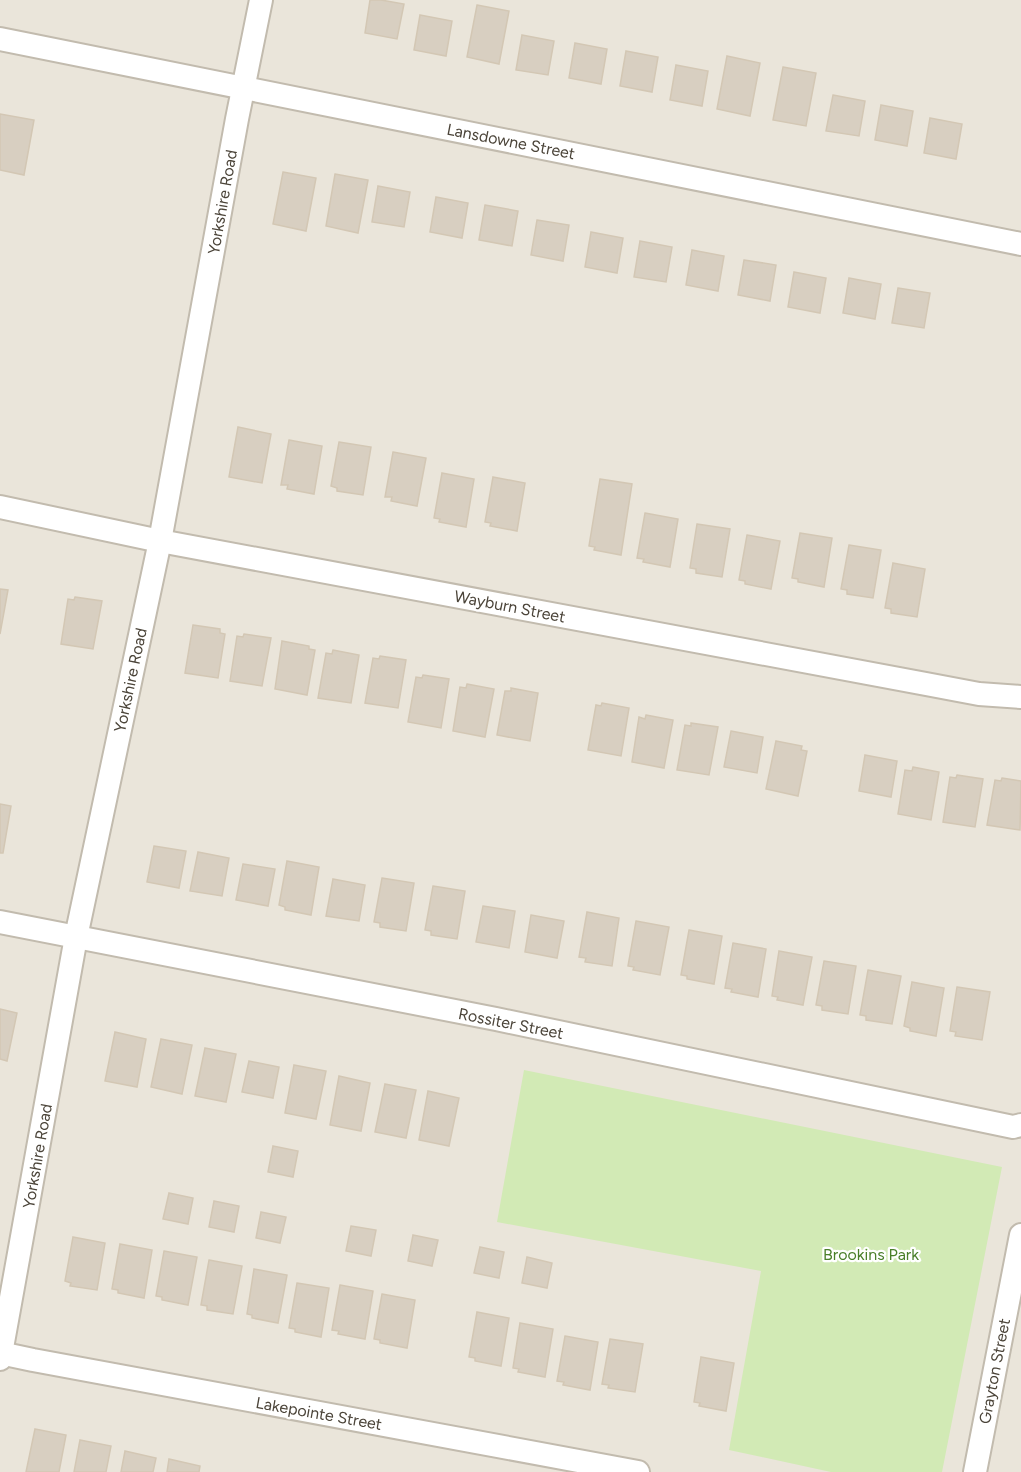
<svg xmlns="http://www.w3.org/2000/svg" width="1021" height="1472" font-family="Figtree,sans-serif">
	<rect width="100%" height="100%" fill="#f6f3ec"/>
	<!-- residential -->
	<rect fill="#eae5da" x="0" y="0" width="1021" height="1472"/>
	<!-- green -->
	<polygon fill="#d2eab5" points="524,1070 1002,1167 942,1472 831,1472 729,1450 761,1271 497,1222"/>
	<!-- building -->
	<g fill="#d8cfc1" stroke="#d3c7b4" stroke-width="1.5">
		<polygon points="370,0 381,0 404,4 397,39 365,33"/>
		<polygon points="477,5 509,11 499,64 467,57"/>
		<polygon points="420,15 452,21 446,56 414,50"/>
		<polygon points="522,35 554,41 548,75 516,70"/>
		<polygon points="575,43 607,49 601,84 569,78"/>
		<polygon points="626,51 658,57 652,92 620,86"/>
		<polygon points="727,56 760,63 750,116 717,109"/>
		<polygon points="676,65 708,71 702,106 670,100"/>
		<polygon points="783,67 816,73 806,126 773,120"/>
		<polygon points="833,95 865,101 859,136 826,131"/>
		<polygon points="881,105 913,111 907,146 875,140"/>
		<polygon points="0,114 34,120 24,175 0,170"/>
		<polygon points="930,118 962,124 956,159 924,153"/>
		<polygon points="283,172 316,178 306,231 273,224"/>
		<polygon points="335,174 368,180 358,233 326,226"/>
		<polygon points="378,186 410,192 404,227 372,222"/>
		<polygon points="436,197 468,203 462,238 430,232"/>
		<polygon points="485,205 518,211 512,246 479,240"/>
		<polygon points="537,220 569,225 563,261 531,255"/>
		<polygon points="591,232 623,238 617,273 585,267"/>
		<polygon points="640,241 672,247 666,282 634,277"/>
		<polygon points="692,250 724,256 718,291 686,285"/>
		<polygon points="744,260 776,265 770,301 738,295"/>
		<polygon points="794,272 826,278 820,313 788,307"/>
		<polygon points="849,278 881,284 875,319 843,313"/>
		<polygon points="898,288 930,293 924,328 892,323"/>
		<polygon points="238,427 271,434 262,483 229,477"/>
		<polygon points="289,440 322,446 314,494 287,489 288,485 281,485"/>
		<polygon points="339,442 371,447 363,495 337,491 337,488 331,486"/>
		<polygon points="393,452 426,458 417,506 391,501 392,497 385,497"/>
		<polygon points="442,473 474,479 466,527 439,522 440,519 434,518"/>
		<polygon points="493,477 525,483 517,531 490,526 491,523 485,522"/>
		<polygon points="600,479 632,484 621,555 594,550 595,547 589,546"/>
		<polygon points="645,513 678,519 670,567 643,562 644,559 637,558"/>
		<polygon points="697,524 730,529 722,577 696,573 696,569 690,568"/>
		<polygon points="800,533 832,538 824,587 798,582 798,579 792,578"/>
		<polygon points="747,535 780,541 771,589 745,584 745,581 739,580"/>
		<polygon points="849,545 881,550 873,598 847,594 847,590 841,589"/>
		<polygon points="893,563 925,569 917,617 891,613 891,609 885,608"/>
		<polygon points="0,589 8,590 0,634"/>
		<polygon points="75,597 102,601 93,649 61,644 68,599 74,600"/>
		<polygon points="193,625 220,629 220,633 225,634 218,678 185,673"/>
		<polygon points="244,634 271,638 262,686 230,681 237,636 243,637"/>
		<polygon points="282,641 309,646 309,649 315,650 307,695 275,689"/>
		<polygon points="333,650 359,655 351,703 318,698 326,653 332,654"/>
		<polygon points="380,656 406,660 398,708 365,703 373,658 379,659"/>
		<polygon points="423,675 449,679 441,728 408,722 416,677 422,678"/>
		<polygon points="467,684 494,689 485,737 453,731 460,687 466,688"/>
		<polygon points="511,688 538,693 530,741 497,735 505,691 511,691"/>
		<polygon points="602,703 629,708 621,756 588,750 596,705 601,706"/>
		<polygon points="646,715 673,720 664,768 632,762 639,717 645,719"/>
		<polygon points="691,723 718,727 709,775 677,770 685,725 691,726"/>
		<polygon points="731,731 763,737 757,773 724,767"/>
		<polygon points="776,741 802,746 801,750 807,751 798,796 766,789"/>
		<polygon points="865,755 897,761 891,797 859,791"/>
		<polygon points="913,767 939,772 931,820 898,814 905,770 912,771"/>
		<polygon points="957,775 983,779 975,827 943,822 950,777 956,778"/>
		<polygon points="1002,778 1021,781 1020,830 987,825 995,780 1001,781"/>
		<polygon points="0,804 11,806 3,853 0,853"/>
		<polygon points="154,846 186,851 179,888 147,882"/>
		<polygon points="198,852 229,858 222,896 190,891"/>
		<polygon points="287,861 319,867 311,915 285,910 285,907 279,905"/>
		<polygon points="243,864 275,869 268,906 236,900"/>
		<polygon points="382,878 414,883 406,931 380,927 380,923 374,922"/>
		<polygon points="333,879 365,885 359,921 326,916"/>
		<polygon points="433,886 465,891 457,939 431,935 431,931 425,930"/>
		<polygon points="483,906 515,911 509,948 476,942"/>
		<polygon points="587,912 619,918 612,966 585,962 586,958 579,957"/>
		<polygon points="531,915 564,921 557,958 525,952"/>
		<polygon points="636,921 669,927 660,975 633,970 634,967 628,966"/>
		<polygon points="689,930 722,936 714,984 687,979 687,976 681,975"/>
		<polygon points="733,943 766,949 758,997 731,992 732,989 725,988"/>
		<polygon points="779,951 812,957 803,1005 777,1000 778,997 772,996"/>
		<polygon points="824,961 856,966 848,1014 822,1010 822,1006 816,1005"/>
		<polygon points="868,970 901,976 892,1024 866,1020 866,1016 860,1015"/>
		<polygon points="912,982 944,988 936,1036 910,1031 910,1028 904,1026"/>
		<polygon points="957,987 990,992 982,1040 955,1036 956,1032 950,1031"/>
		<polygon points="0,1009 17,1013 7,1061 0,1059"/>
		<polygon points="115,1032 146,1039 137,1087 105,1081"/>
		<polygon points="161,1039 192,1045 182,1094 151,1087"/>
		<polygon points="205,1048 236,1054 226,1102 195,1096"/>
		<polygon points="249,1061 279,1067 273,1098 242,1092"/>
		<polygon points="294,1065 326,1071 316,1119 285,1113"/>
		<polygon points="339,1076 370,1083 361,1131 330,1125"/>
		<polygon points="385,1084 416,1090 406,1138 375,1132"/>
		<polygon points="428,1091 459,1098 449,1146 419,1140"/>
		<polygon points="273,1146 298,1151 293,1177 268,1172"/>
		<polygon points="169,1193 193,1198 188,1224 163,1219"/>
		<polygon points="214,1201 239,1206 234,1232 209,1227"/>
		<polygon points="261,1212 286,1217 280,1243 256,1238"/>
		<polygon points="351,1226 376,1230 371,1256 346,1251"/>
		<polygon points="413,1235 438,1240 432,1266 408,1261"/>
		<polygon points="73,1237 105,1243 97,1290 70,1286 71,1283 65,1281"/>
		<polygon points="120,1244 152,1250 144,1298 118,1293 118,1290 112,1289"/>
		<polygon points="480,1247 504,1252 499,1278 474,1273"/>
		<polygon points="164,1251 197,1257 188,1305 162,1300 162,1297 156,1296"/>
		<polygon points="527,1257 552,1263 547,1288 522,1283"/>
		<polygon points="209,1260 242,1266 233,1314 207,1310 207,1306 201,1305"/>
		<polygon points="254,1269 287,1275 278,1323 252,1318 252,1315 247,1314"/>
		<polygon points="297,1283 329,1288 321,1337 295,1332 295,1329 289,1328"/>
		<polygon points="340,1285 373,1291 365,1339 338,1334 339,1331 332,1330"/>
		<polygon points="382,1294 415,1300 407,1348 380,1343 380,1340 374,1339"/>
		<polygon points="477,1312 509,1318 501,1366 475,1361 475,1358 469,1357"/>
		<polygon points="520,1323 553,1329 545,1377 518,1372 519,1369 513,1368"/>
		<polygon points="565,1336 598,1342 590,1390 563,1385 564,1382 557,1381"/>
		<polygon points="610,1339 643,1344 635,1392 608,1388 609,1385 602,1384"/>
		<polygon points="701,1357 734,1363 726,1411 699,1406 700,1403 694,1402"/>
		<polygon points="35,1429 66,1435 59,1472 26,1472"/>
		<polygon points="80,1440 111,1446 106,1472 74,1472"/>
		<polygon points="125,1451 156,1458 153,1472 121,1472"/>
		<polygon points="169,1459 200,1466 199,1472 167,1472"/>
	</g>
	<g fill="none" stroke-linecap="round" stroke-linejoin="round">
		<defs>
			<g id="minor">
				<polyline points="0,39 1021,244"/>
				<polyline points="0,507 160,541 926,684 979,694 1021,697"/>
				<polyline points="0,922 496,1019 1013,1127 1021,1125"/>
				<polyline points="0,1353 33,1360 638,1472"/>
				<polyline points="0,1359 76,937 160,541 237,119 261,0"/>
				<polyline points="975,1472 1021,1235"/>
			</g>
		</defs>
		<!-- minor casing -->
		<use href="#minor" stroke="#c2bbae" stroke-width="26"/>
		<!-- minor -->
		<use href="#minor" stroke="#fff" stroke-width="22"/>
	</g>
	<g text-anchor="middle" stroke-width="4.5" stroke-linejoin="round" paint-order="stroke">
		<!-- street labels -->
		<g font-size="16" fill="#4b4439" stroke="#fff">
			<text transform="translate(511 141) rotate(11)" y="6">Lansdowne Street</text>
			<text transform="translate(222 202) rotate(-80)" y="6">Yorkshire Road</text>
			<text transform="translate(510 606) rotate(11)" y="6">Wayburn Street</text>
			<text transform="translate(130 680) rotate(-78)" y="6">Yorkshire Road</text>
			<text transform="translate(511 1023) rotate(11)" y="6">Rossiter Street</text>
			<text transform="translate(37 1156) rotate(-80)" y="6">Yorkshire Road</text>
			<text transform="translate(994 1371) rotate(-79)" y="6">Grayton Street</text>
			<text transform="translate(319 1413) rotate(10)" y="6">Lakepointe Street</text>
		</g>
		<!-- park labels -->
		<g font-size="16" fill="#4a7f2a" stroke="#fff">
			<text x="871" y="1260">Brookins Park</text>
		</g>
	</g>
</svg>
